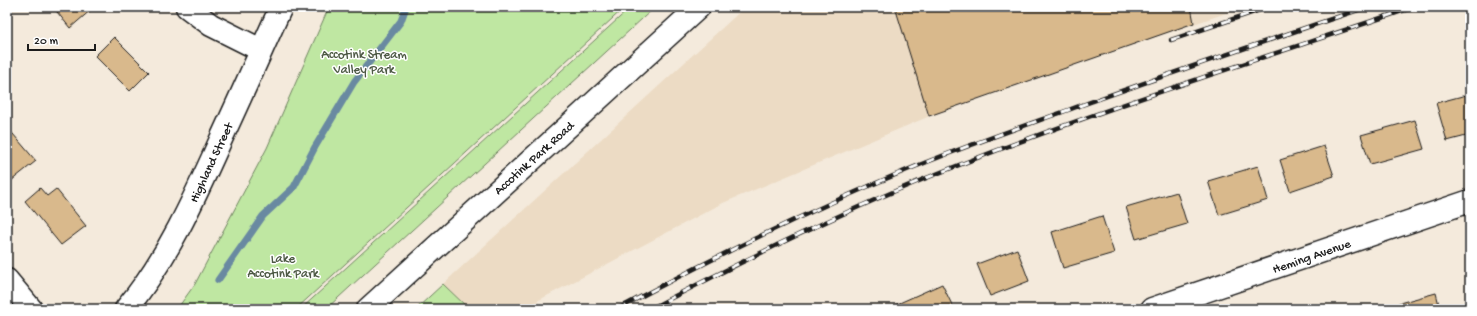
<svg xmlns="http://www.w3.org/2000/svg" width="1477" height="316" font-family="'Gochi Hand',sans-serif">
	<rect width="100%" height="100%" fill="#f4eadc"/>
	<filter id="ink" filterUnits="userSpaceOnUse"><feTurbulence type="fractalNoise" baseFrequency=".025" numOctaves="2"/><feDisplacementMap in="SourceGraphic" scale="8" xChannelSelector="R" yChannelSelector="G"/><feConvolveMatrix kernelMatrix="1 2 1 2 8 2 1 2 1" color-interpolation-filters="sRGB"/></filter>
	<g filter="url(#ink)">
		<!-- built -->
		<polygon fill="#ecdbc4" points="745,7 1244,7 961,103 723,203 522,309 469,309 443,284"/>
		<!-- green -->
		<g fill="#bfe7a2" stroke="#6e825f">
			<polygon points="329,7 625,7 296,309 177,309 195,284 267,148"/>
			<polygon points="631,7 655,7 326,309 301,309"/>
			<polygon points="443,284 469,309 416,309"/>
		</g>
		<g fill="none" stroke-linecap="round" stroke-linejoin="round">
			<!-- stream -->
			<polyline stroke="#6989a1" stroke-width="7" points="218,280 263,216 294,187 315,147 354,82 401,21 406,7"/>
		</g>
		<!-- building -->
		<g fill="#d9b98c" stroke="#1c1c1c">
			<polygon points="53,7 90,7 92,9 70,28"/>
			<polygon points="895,7 1191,7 1194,23 929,116"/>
			<polygon points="114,37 149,72 130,91 95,56"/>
			<polygon points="1470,94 1470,135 1447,141 1436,103"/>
			<polygon points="1415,120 1424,149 1370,164 1361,135"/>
			<polygon points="7,127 36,161 11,181 7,176"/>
			<polygon points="1324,146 1334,176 1290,191 1280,160"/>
			<polygon points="1258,166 1268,200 1219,215 1208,181"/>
			<polygon points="40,188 47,196 56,189 86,226 61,245 25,201"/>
			<polygon points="1177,192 1187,224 1136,239 1126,207"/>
			<polygon points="1102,216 1114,253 1063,268 1052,232"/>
			<polygon points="1017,249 1029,281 990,296 977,264"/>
			<polygon points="1470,275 1470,291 1466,276"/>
			<polygon points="942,284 954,309 897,309 895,305"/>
			<polygon points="1436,293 1440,309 1393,309 1392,305"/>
		</g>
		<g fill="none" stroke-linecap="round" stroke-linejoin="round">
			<defs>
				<g id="minor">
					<polyline points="187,7 211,25 261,50"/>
					<polyline points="7,280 31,309"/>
					<path d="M126,309c42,-51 69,-112 96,-172 20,-43 39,-86 59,-130"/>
					<polyline points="368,309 699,7"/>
					<polyline points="1152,309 1470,201"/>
				</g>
			</defs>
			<!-- minor casing -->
			<use href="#minor" stroke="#1c1c1c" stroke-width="25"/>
			<!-- minor -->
			<use href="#minor" stroke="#fff" stroke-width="22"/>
			<defs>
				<g id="rail">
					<polyline points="1171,40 1269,7"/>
					<path d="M618,309c94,-51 190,-98 289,-139 58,-24 117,-44 175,-65 95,-34 190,-66 285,-98"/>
					<path d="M650,309c88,-46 177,-90 269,-128 162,-66 329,-118 495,-174"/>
				</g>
			</defs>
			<!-- rail casing -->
			<use href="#rail" stroke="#1c1c1c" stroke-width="4.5"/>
			<!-- rail -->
			<use href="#rail" stroke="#fff" stroke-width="3" stroke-dasharray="9" stroke-linecap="butt"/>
		</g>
	</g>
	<g text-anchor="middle" stroke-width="3" stroke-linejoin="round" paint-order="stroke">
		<!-- park labels -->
		<g font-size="13" fill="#4d5944" stroke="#fff">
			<text x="364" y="58">Accotink Stream<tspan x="364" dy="15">Valley Park</tspan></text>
			<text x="283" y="262">Lake<tspan x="283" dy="15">Accotink Park</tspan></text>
		</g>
		<!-- street labels -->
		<g font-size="13" fill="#1c1c1c" stroke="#fff">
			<text transform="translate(533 157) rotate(-42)" y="5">Accotink Park Road</text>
			<text transform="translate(210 162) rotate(-65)" y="5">Highland Street</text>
			<text transform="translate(1311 255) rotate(-19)" y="5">Heming Avenue</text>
		</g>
	</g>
	<!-- margin -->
	<rect width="1477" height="316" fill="none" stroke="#fff" stroke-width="24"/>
	<rect x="12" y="12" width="1453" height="292" fill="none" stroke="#1c1c1c" stroke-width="1.5" filter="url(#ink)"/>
	<!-- scale -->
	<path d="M28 44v6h67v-6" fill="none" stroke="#1c1c1c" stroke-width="2"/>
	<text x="34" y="44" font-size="12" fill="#1c1c1c" stroke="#ffffff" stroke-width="3" paint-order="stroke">20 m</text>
</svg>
